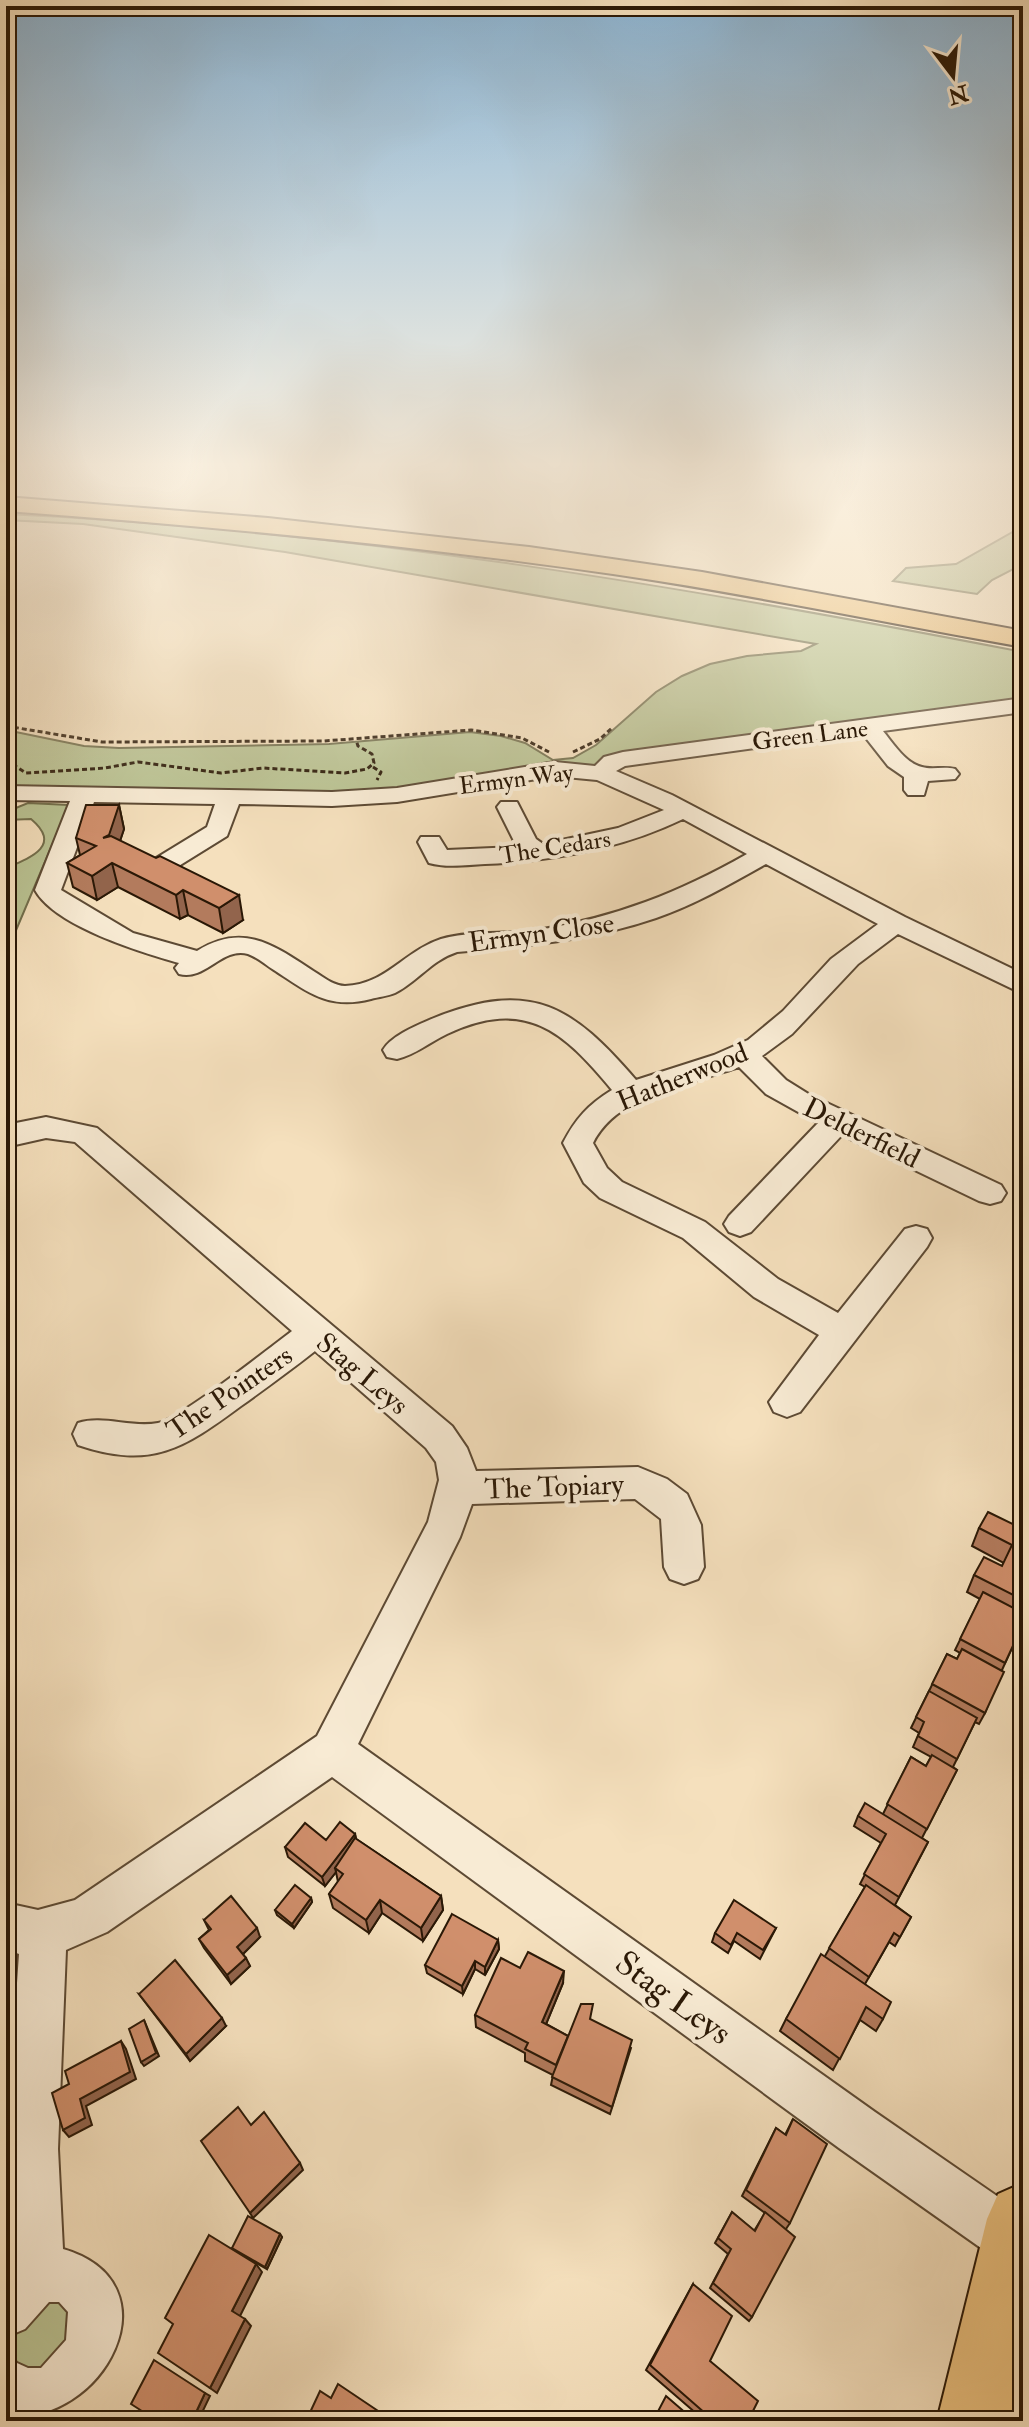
<svg xmlns="http://www.w3.org/2000/svg" width="1029" height="2427" font-family="'IM FELL Double Pica',serif">
	<rect width="100%" height="100%" fill="#f5e0bd"/>
	<filter id="stains"><feTurbulence type="fractalNoise" baseFrequency=".0025" numOctaves="4"/><feColorMatrix values="0 0 0 0 .2 0 0 0 0 .09 0 0 0 0 .02 0 0 0 .5 -.17"/></filter>
	<radialGradient id="worn" r=".72"><stop offset=".6" stop-color="#630" stop-opacity="0"/><stop offset="1" stop-color="#630" stop-opacity=".3"/></radialGradient>
	<!-- green -->
	<g fill="#bac393" stroke="#726e4c" stroke-width="2">
		<path d="M6,514c343,16 681,73 1017,138v50l-427,65 -226,29 -364,-6v-60l78,16 35,2 210,-4 141,-12 31,4 24,7 28,17 20,-2 23,-13 60,-53 26,-16 28,-12 37,-8 54,-5 15,-7 -531,-92 -202,-28 -77,-4z"/>
		<polygon points="1023,526 1023,564 992,580 977,594 893,581 906,568 956,564"/>
		<path d="M28,803l41,2 -63,149v-86c24,-10 57,-22 25,-49l-25,1v-8z"/>
		<path d="M42,2300h20l13,13 -14,56 -39,1c-21,-27 0,-49 20,-70z"/>
	</g>
	<g fill="none" stroke-linecap="round" stroke-linejoin="round">
		<defs>
			<g id="minor">
				<path d="M1023,698v14l-140,19c10,12 22,32 39,36 10,3 22,-1 33,2l4,5 -4,5 -27,2 -4,14h-16l-4,-5v-13l-16,-11 -26,-33 -237,33 -9,5 56,24 233,122 118,57v20l-125,-60 -40,30 -66,70 -30,22 24,24 24,15 191,90 5,8 -5,8 -11,3 -11,-3 -137,-66 -91,97 -11,4 -11,-4 -5,-8 5,-8 89,-93 -52,-29 -27,-27c-48,18 -120,25 -146,76l14,25 15,14 83,40 73,57 60,34 67,-84 11,-3 11,3 5,9 -5,9 -127,165 -13,5 -13,-5 -5,-10 50,-67 -65,-38 -71,-59 -83,-40 -16,-15 -21,-40c13,-25 25,-38 49,-53 -49,-59 -86,-93 -165,-56 -17,8 -32,21 -50,25l-10,-2 -4,-7c9,-15 35,-25 51,-32 98,-39 138,-12 202,62l78,-25 34,-15 35,-29 48,-52 47,-35 -112,-60c-36,20 -71,41 -110,54 -64,22 -133,29 -199,34 -25,8 -40,30 -62,41 -7,3 -17,4 -24,6 -43,11 -63,-7 -97,-29 -8,-5 -17,-13 -26,-16 -27,-7 -42,27 -69,20l-4,-6 4,-5c-39,-11 -124,-37 -144,-73l35,-89 -64,-1v-14l326,6 65,-4 158,-26 40,4 9,-9 19,-5zM555,776l42,4 67,30 -46,18 -75,16 -7,-5 -19,-37h-16l-4,5 20,40 -70,3 -8,-13h-18l-3,5 11,21c18,5 38,2 56,1 67,-3 136,-15 198,-45l64,35c-69,39 -130,63 -209,76 -32,5 -66,0 -97,9 -37,12 -54,45 -96,47 -10,0 -19,-7 -27,-12 -42,-27 -73,-53 -121,-23l-64,-18 -72,-43 33,-88 121,2 -8,23 -54,33 -4,5 4,9 26,13h18l4,-5 -4,-5 -20,-10 50,-31 12,-32 93,2 65,-4z"/>
				<path d="M46,1117l51,11 355,298 15,22 9,23 162,-4 29,12 20,15 14,31 3,42 -6,12 -14,5 -14,-5 -6,-12 -3,-48 -26,-20 -163,5 -12,33 -102,207 517,368 148,102v51l-6,2 -19,-7 -159,-112 -507,-371 -225,155 -41,18 -8,199 5,100c117,34 40,178 -57,167v-58l22,10h13l25,-28 2,-28 -9,-10h-10l-24,27 -19,8v-68l5,-4c-8,-104 1,-207 8,-311l-13,-5v-46l32,7 37,-10 242,-164 111,-214 11,-42 -3,-18 -10,-14 -111,-97c-24,19 -49,37 -74,55 -57,42 -89,64 -163,39l-5,-11 5,-11c25,-8 53,5 80,0 22,-4 110,-74 134,-92l-217,-189 -29,-4 -40,9v-22z"/>
			</g>
			<g id="highway">
				<path d="M6,497l262,21 261,29 173,25 321,59v16c-137,-24 -273,-53 -410,-73 -202,-29 -404,-48 -607,-63z"/>
				<polygon points="1023,2183 1023,2383 1015,2421 937,2421 987,2219 998,2194"/>
			</g>
		</defs>
		<!-- minor casing -->
		<use href="#minor" stroke="#5d4a34" stroke-width="4"/>
		<!-- highway casing -->
		<use href="#highway" stroke="#2a1806" stroke-width="4"/>
		<!-- path -->
		<g stroke="#2a1806" stroke-width="3" stroke-dasharray="5 3" stroke-linecap="butt">
			<polyline points="6,726 102,742 324,741 471,730 522,738 549,752"/>
			<polyline points="573,752 600,739 613,727"/>
			<polyline points="6,760 26,773 105,768 138,762 221,773 263,768 345,773 367,769 374,763 372,754 358,746 356,740"/>
			<polyline points="373,767 381,772 377,780"/>
		</g>
		<!-- minor -->
		<use href="#minor" fill="#f8ebd4" fill-rule="evenodd"/>
		<!-- highway -->
		<use href="#highway" fill="#eac07e" fill-rule="evenodd"/>
	</g>
	<!-- wall -->
	<g fill="#b37b5d" stroke="#2a1806" stroke-width="2">
		<polygon points="119,805 124,829 120,841 243,920 223,933 188,915 180,919 118,887 97,900 73,887 67,863 80,855 76,838"/>
		<polygon points="1023,1518 1023,1624 1002,1670 985,1713 979,1724 975,1722 953,1767 957,1770 922,1838 928,1842 895,1905 911,1917 895,1946 889,1942 865,1984 883,2019 876,2031 860,2020 833,2070 780,2031 786,2019 825,1956 865,1887 860,1884 881,1843 854,1826 858,1816 883,1814 911,1757 926,1766 931,1757 913,1747 919,1733 911,1728 947,1654 957,1659 960,1653 955,1650 980,1599 967,1592 974,1575 1002,1566 1004,1563 972,1546 979,1528 1018,1527"/>
		<polygon points="355,1834 356,1839 441,1896 443,1910 423,1941 382,1913 369,1933 333,1908 329,1894 338,1882 336,1872 325,1886 288,1857 285,1847"/>
		<polygon points="311,1898 312,1902 294,1928 277,1915 275,1910"/>
		<polygon points="204,1920 260,1937 243,1954 250,1966 231,1984 204,1948 199,1939 209,1930"/>
		<polygon points="776,1928 760,1959 734,1941 728,1953 712,1942 715,1933"/>
		<polygon points="498,1940 499,1949 485,1975 475,1969 463,1994 427,1973 425,1965"/>
		<polygon points="520,1968 563,1983 546,2024 568,2036 590,2020 631,2048 610,2114 551,2085 553,2075 525,2061 525,2053 476,2027 475,2015"/>
		<polygon points="139,1994 226,2026 190,2061"/>
		<polygon points="793,2119 790,2223 786,2229 752,2317 749,2321 710,2288 728,2254 715,2243 732,2212 754,2231 765,2213 742,2196 776,2128 785,2135"/>
		<polygon points="280,2234 282,2237 267,2269 234,2251 232,2248"/>
		<polygon points="693,2284 710,2361 748,2421 705,2421 646,2370"/>
	</g>
	<!-- shaded-wall -->
	<g fill="#92644c" stroke="#2a1806" stroke-width="2">
		<polygon points="119,805 124,829 114,859 103,838"/>
		<polygon points="112,863 118,887 97,900 92,876"/>
		<polygon points="183,890 188,915 180,919 176,895"/>
		<polygon points="239,895 243,920 223,933 219,908"/>
		<polygon points="355,1834 357,1844 335,1868 336,1872 325,1886 322,1877"/>
		<polygon points="441,1896 443,1910 423,1941 421,1928"/>
		<polygon points="311,1898 312,1902 294,1928 292,1924"/>
		<polygon points="380,1900 382,1913 369,1933 366,1920"/>
		<polygon points="257,1928 260,1937 241,1956 237,1947"/>
		<polygon points="498,1940 499,1949 485,1975 485,1967"/>
		<polygon points="246,1958 250,1966 231,1984 227,1975"/>
		<polygon points="475,1961 475,1969 463,1994 462,1986"/>
		<polygon points="564,1971 563,1983 542,2034 542,2022"/>
		<polygon points="222,2018 226,2026 190,2061 186,2054"/>
		<polygon points="144,2020 159,2056 144,2066 141,2062"/>
		<polygon points="121,2041 126,2049 136,2079 86,2106 92,2125 69,2137 63,2130 80,2099"/>
		<polygon points="300,2163 303,2170 253,2218 250,2213"/>
		<polygon points="6,2172 10,2175 7,2211 6,2210"/>
		<polygon points="280,2234 282,2237 267,2269 265,2267"/>
		<polygon points="256,2264 262,2272 239,2318 232,2311"/>
		<polygon points="245,2319 251,2326 217,2393 210,2388"/>
		<polygon points="205,2393 210,2396 198,2421 192,2421"/>
	</g>
	<!-- building -->
	<g fill="#d08f6c" stroke="#2a1806" stroke-width="2">
		<polygon points="86,805 119,805 109,835 103,838 111,836 156,858 160,856 239,895 219,908 183,890 176,895 112,863 92,876 67,863 96,846 76,838"/>
		<polygon points="988,1512 1023,1529 1023,1600 974,1575 984,1557 1002,1566 1012,1545 979,1528"/>
		<polygon points="1023,1518 1023,1529 1018,1527"/>
		<polygon points="983,1592 1023,1613 1023,1624 1005,1663 960,1639"/>
		<polygon points="962,1649 1004,1672 985,1713 932,1684 947,1654 957,1659"/>
		<polygon points="929,1691 977,1718 957,1759 918,1736 924,1722 916,1717"/>
		<polygon points="932,1755 957,1770 927,1829 887,1804 911,1757 926,1766"/>
		<polygon points="865,1803 928,1842 899,1897 864,1874 886,1834 858,1816"/>
		<polygon points="340,1822 355,1834 322,1877 285,1847 305,1823 326,1840"/>
		<polygon points="355,1838 441,1896 421,1928 380,1900 366,1920 329,1894 343,1874 335,1868"/>
		<polygon points="295,1885 311,1898 292,1924 275,1910"/>
		<polygon points="866,1885 911,1917 900,1937 894,1933 869,1977 829,1948"/>
		<polygon points="231,1896 257,1928 237,1947 246,1958 227,1975 199,1939 211,1929 204,1920"/>
		<polygon points="734,1900 776,1928 763,1950 737,1933 731,1945 715,1933"/>
		<polygon points="452,1914 498,1940 485,1967 475,1961 462,1986 425,1965"/>
		<polygon points="528,1952 564,1971 542,2022 568,2036 556,2065 525,2049 528,2043 475,2015 501,1958 520,1968"/>
		<polygon points="821,1954 891,2002 883,2019 866,2007 840,2059 786,2019"/>
		<polygon points="175,1960 222,2018 186,2054 139,1994"/>
		<polygon points="581,2004 593,2004 590,2019 632,2040 612,2107 552,2077"/>
		<polygon points="144,2020 156,2053 141,2062 129,2029"/>
		<polygon points="121,2041 130,2072 80,2099 85,2118 63,2130 52,2093 69,2084 65,2071"/>
		<polygon points="238,2107 251,2125 264,2112 300,2163 250,2213 201,2141"/>
		<polygon points="793,2119 827,2144 790,2223 746,2190 776,2128 786,2135"/>
		<polygon points="732,2212 755,2231 765,2212 795,2237 752,2317 713,2283 731,2249 718,2238"/>
		<polygon points="248,2216 280,2234 265,2267 232,2248"/>
		<polygon points="209,2235 256,2264 232,2311 245,2319 210,2388 158,2353 173,2324 165,2318"/>
		<polygon points="693,2284 732,2316 710,2361 758,2401 748,2421 714,2421 650,2365"/>
		<polygon points="154,2360 205,2393 192,2421 141,2421 145,2413 131,2404"/>
		<polygon points="338,2384 393,2421 306,2421 320,2391 331,2398"/>
		<polygon points="666,2396 695,2421 653,2421"/>
	</g>
	<!-- sky -->
	<linearGradient id="sky" x2="0" y2="1"><stop stop-color="#8cb6d6"/><stop offset="0.58" stop-color="#faf1e1"/><stop offset="1" stop-color="#faf1e1" stop-opacity="0"/></linearGradient>
	<rect width="1029" height="801" fill="url(#sky)"/>
	<g text-anchor="middle" stroke-width="8" stroke-linejoin="round" paint-order="stroke">
		<!-- far-street labels -->
		<g font-size="24" fill="#2a1806" stroke="#f8ebd4">
			<text transform="translate(810 735) rotate(-7)" y="8">Green Lane</text>
			<text transform="translate(516 779) rotate(-7)" y="8">Ermyn Way</text>
			<text transform="translate(555 847) rotate(-9)" y="8">The Cedars</text>
		</g>
		<!-- street labels -->
		<g font-size="28" fill="#2a1806" stroke="#f8ebd4">
			<text transform="translate(541 932) rotate(-8)" y="10">Ermyn Close</text>
			<text transform="translate(682 1076) rotate(-22)" y="10">Hatherwood</text>
			<text transform="translate(862 1132) rotate(26)" y="10">Delderfield</text>
			<text transform="translate(363 1373) rotate(40)" y="10">Stag Leys</text>
			<text transform="translate(229 1392) rotate(-34)" y="10">The Pointers</text>
			<text transform="translate(554 1486) rotate(-2)" y="10">The Topiary</text>
		</g>
		<!-- near-street labels -->
		<g font-size="34" fill="#2a1806" stroke="#f8ebd4">
			<text transform="translate(674 1997) rotate(36)" y="12">Stag Leys</text>
		</g>
	</g>
	<!-- margin -->
	<rect width="1029" height="2427" fill="none" stroke="#f5e0bd" stroke-width="32"/>
	<rect x="8" y="8" width="1013" height="2411" fill="none" stroke="#2a1806" stroke-width="4"/>
	<rect x="16" y="16" width="997" height="2395" fill="none" stroke="#2a1806" stroke-width="2"/>
	<!-- north arrow -->
	<g transform="translate(953 76) rotate(164)" stroke="#f8ebd4" stroke-width="6" paint-order="stroke">
	<path d="M0-6L14 30L0 20L-14 30Z" fill="#2a1806"/>
	<text y="-12" font-size="22" font-weight="bold" text-anchor="middle" fill="#2a1806">N</text>
	</g>
	<rect width="100%" height="100%" filter="url(#stains)"/>
	<rect width="100%" height="100%" fill="url(#worn)"/>
</svg>
